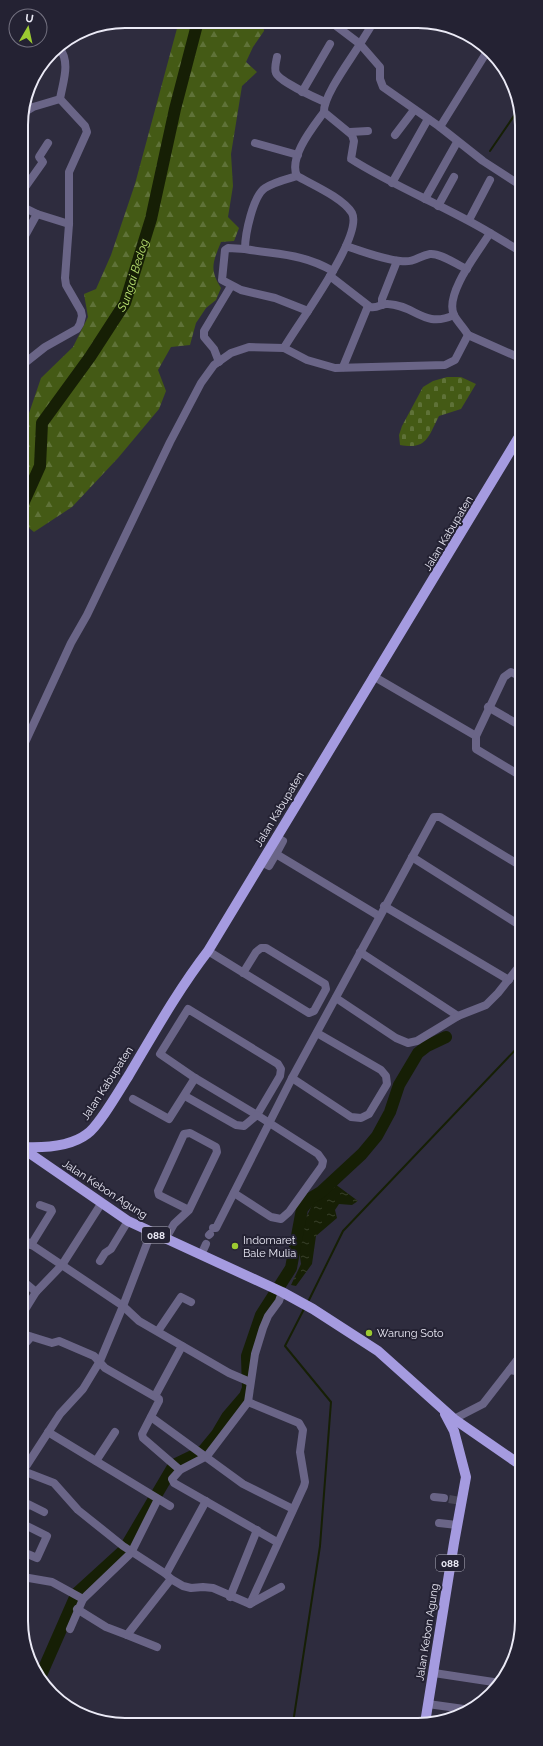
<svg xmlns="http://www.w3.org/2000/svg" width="543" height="1746" font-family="Raleway,sans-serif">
	<defs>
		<pattern id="forest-firs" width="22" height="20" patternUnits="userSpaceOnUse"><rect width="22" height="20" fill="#445a15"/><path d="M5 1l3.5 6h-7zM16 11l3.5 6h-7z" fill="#5f7238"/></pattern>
		<pattern id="cemetery-stones" width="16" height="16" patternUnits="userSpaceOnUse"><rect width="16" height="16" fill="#445a15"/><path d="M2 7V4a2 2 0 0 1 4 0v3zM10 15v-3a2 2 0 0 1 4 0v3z" fill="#5f7238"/></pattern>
		<pattern id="water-ripples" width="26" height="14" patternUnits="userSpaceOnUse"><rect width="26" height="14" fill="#161f05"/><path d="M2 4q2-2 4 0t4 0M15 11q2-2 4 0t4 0" fill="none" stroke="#38402a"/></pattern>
	</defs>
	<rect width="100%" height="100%" fill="#2e2c3e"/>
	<!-- forest -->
	<path fill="url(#forest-firs)" d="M179,21l84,1 1,9 -11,16 -7,15 11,10 -15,14 -11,68 2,32 -5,31 11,11 -5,13 -13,1c-8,20 -12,27 0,46l-5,12 -10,8 -10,15 -6,22 -19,2 -13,23 8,21 -7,18 -41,49 -46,49 -38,25 -12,-10v-79l4,-21 15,-44 32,-31 15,-30 -4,-23 12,-5 15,-34 24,-71z"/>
	<!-- cemetery -->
	<path fill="url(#cemetery-stones)" d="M447,377h14l15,7 -15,25 -22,7c-11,21 -12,34 -39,29l-1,-10 3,-9 21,-39 10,-6z"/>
	<!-- water -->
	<polygon fill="url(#water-ripples)" points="335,1184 358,1201 352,1205 339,1204 335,1210 337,1218 316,1236 312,1264 296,1286 291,1285 301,1264 299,1249 305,1220 314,1201"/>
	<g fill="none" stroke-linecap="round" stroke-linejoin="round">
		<!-- stream -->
		<g stroke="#161f05" stroke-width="2">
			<polyline points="490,151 520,107"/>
			<polyline points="308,1302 343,1231 521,1044"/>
			<polyline points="293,1723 320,1546 331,1402 285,1346 305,1307"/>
		</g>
		<!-- river -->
		<g stroke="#161f05" stroke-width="12">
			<path id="s1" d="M22,506l18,-40 2,-43 48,-66 35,-54 26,-84 24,-110 23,-88"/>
			<polyline points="128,1543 174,1465 203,1451 217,1434 227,1417 245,1396 248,1388 247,1356 261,1315 291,1268 302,1209 311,1198 321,1192 362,1154 377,1136 390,1112 399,1085 418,1053 427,1046 446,1037"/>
			<polyline points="41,1675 77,1593 122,1552"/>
		</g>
		<!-- minor-tunnel -->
		<polyline stroke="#4a485a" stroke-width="8" stroke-dasharray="8 4" stroke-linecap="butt" points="449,1499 460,1501"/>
		<!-- minor -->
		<g stroke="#6a6587" stroke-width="8">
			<path d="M331,22l29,22c-9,15 -37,52 -36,68l28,23 2,6 -3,18c44,28 94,47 139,74"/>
			<polyline points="373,23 360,44 380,67 380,79 383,87 440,127 483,161 520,185"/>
			<path d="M277,57c-1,5 -3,12 -1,16 3,8 40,25 49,29"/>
			<polyline points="302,92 330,44"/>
			<polyline points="23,113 33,107 60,99"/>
			<polyline points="440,127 488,50"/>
			<polyline points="350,132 368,131"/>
			<polyline points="395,135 414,110"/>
			<polyline points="255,143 298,155"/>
			<path d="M297,176c-10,3 -23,6 -32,12 -12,8 -20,46 -20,61 34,6 56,4 88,22"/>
			<polyline points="392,183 428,119"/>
			<polyline points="21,193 43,162 39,157 48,143"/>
			<polyline points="425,199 456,144"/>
			<polyline points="21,206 37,214 69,224"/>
			<polyline points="438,206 454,177"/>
			<polyline points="469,220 490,180"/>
			<polyline points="21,243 37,214"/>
			<path d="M346,246c18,6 36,13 54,15 16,2 18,-5 30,-7 11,-1 27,11 37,15"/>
			<polyline points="245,249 228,248 225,250 222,280 241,290 275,298 308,311"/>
			<path d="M330,276l40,31c8,2 11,-4 18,-3 27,1 36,25 66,11"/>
			<polyline points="382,305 382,299 397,261"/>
			<path d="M468,335c-3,-6 -12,-15 -14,-20 -10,-21 25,-64 36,-82l30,18"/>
			<polyline points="468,335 520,358"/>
			<polyline points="284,348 307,360 335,368 445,365 455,360 468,335"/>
			<polyline points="219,362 214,349 204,337 204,331 231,286"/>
			<path d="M21,366l24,-19 32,-18 3,-5 2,-8 -1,-5 -15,-26 -1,-7 4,-54v-52l18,-40 -2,-6 -25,-27c3,-18 11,-36 -1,-52"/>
			<polyline points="343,367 368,306"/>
			<polyline points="373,676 476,736 476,749 521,776"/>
			<polyline points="488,707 521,726"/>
			<polyline points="476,736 504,677 511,672 521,677"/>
			<path d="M22,749l49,-106 16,-28 83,-173 31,-59 13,-18 17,-12 18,-6 35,1c13,-23 80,-112 68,-135 -9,-15 -39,-28 -55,-37 -9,-19 17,-50 27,-64"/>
			<polyline points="276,854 283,841 276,837"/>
			<polyline points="412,857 521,926"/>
			<polyline points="261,862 269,866 276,854 379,916"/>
			<polyline points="384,906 509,980"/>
			<polyline points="208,951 309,1013 314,1011 326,989 325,984 266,948 261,948 256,952 243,973"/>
			<polyline points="360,952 458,1016"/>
			<polyline points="336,998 396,1038 408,1043 417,1041 458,1016 486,1005 498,993 521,964"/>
			<polygon points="188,1009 278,1064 281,1069 280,1076 257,1115 195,1078 160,1054"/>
			<polyline points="292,1078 351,1117 361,1118 369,1114 387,1084 386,1076 381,1070 317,1033"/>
			<polyline points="185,1096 236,1125 244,1126 257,1115 318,1154 323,1161 322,1166 289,1212 281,1219 271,1217 234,1193"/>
			<polyline points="133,1099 169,1119 195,1078"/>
			<polyline points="213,1228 216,1228 292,1078 434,817 440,817 521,866"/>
			<polyline points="209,1235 210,1234"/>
			<polyline points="166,1238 174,1224 189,1210 217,1152 216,1147 190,1133 184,1134 158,1191 159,1195 189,1210"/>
			<polyline points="23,1239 123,1306 139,1321 229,1373 250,1382"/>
			<polyline points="31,1245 52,1211 51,1209 40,1205"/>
			<polyline points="23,1250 28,1244"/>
			<polyline points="201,1255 206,1244"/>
			<polyline points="100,1261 105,1253 111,1249 128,1221"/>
			<polyline points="23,1281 36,1292"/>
			<polyline points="23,1313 36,1292 62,1265 101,1204"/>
			<polyline points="158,1331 181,1297 191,1302"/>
			<polyline points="23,1334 52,1343 59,1341 94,1356 105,1368 159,1399 159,1401 142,1434 143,1438 180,1470"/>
			<polyline points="23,1346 31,1337"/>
			<polyline points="510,1370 521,1372"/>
			<polyline points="155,1396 182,1346"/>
			<polyline points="248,1402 299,1423 303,1430 300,1452 305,1482 304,1486 250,1604"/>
			<polyline points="151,1417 243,1484 293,1509"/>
			<polyline points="450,1421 483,1404 521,1355"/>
			<polyline points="48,1432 170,1506"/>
			<polyline points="96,1461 115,1432"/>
			<polyline points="23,1471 54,1483 78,1510 123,1546 166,1574 171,1579 127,1635 106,1627 77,1609"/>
			<polyline points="23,1471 60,1414 83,1389 100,1361 123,1306 151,1233"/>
			<polyline points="434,1497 444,1498"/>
			<polyline points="23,1513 28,1504 44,1512"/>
			<polyline points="439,1523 457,1525"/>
			<polyline points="23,1524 47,1536 37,1558 23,1552"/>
			<polyline points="277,1542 174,1483 172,1479 180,1470 207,1456 248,1402 255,1354 263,1328 268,1316 279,1301 282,1292"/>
			<polyline points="166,1574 206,1501"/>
			<polyline points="23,1577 52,1582 83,1599"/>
			<polyline points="171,1579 183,1586 191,1588 203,1587 213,1588 250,1604 281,1587"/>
			<polyline points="230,1597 257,1530"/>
			<polyline points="70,1629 83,1599 131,1553 158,1499"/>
			<polyline points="127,1635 157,1647"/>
			<polyline points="434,1673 500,1683"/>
			<polyline points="428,1704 471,1710"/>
		</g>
		<!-- major -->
		<g stroke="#a59be0" stroke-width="10">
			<path d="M22,1147c21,1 48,0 65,-13 12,-8 33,-45 42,-59 25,-42 49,-85 79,-124l312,-516"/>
			<polyline points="22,1148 128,1221 282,1292 313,1309 378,1351 454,1419 522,1466"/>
			<polyline points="425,1723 454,1543 466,1477 454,1431 445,1414"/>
		</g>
	</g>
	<!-- markers -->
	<g fill="#9cca31" stroke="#242233" stroke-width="1.5">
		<circle cx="235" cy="1246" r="4"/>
		<circle cx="369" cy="1333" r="4"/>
	</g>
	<g text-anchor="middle" stroke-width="4" stroke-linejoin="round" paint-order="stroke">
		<!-- shield labels -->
		<g fill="#242233" stroke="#afaebc" stroke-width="1">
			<rect x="142" y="1227" width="28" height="16" rx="3"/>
			<rect x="436" y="1555" width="28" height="16" rx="3"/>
		</g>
		<g font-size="10" font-weight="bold" fill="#ebeaf6">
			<text x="156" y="1239">088</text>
			<text x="450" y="1567">088</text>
		</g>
		<!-- street labels -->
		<g font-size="11" fill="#ebeaf6" stroke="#242233">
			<text transform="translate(448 533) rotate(-59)" y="4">Jalan Kabupaten</text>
			<text transform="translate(279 809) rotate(-59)" y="4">Jalan Kabupaten</text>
			<text transform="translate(107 1083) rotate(-57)" y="4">Jalan Kabupaten</text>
			<text transform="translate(105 1189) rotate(33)" y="4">Jalan Kebon Agung</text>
			<text transform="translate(427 1632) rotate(-81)" y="4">Jalan Kebon Agung</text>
		</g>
		<!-- poi labels -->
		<g font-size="11" fill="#ebeaf6" stroke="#242233" text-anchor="start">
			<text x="243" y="1244">Indomaret<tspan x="243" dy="13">Bale Mulia</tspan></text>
			<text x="377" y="1337">Warung Soto</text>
		</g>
		<!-- water labels -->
		<g font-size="12" font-style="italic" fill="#bae271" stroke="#242233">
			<text dy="4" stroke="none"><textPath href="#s1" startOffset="262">Sungai Bedog</textPath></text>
		</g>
	</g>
	<!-- crop -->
	<path d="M0 0H543V1746H0ZM125 28H418A97 97 0 0 1 515 125V1621A97 97 0 0 1 418 1718H125A97 97 0 0 1 28 1621V125A97 97 0 0 1 125 28Z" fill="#242233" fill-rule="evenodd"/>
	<path fill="none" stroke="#ebeaf6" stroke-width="2" d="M125 28H418A97 97 0 0 1 515 125V1621A97 97 0 0 1 418 1718H125A97 97 0 0 1 28 1621V125A97 97 0 0 1 125 28Z"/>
	<!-- north arrow -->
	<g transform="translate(28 28) rotate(9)"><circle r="19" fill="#242233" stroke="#747281"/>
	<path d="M0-3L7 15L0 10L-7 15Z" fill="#9cca31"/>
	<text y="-6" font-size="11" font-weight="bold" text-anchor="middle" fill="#ebeaf6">U</text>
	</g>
</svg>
